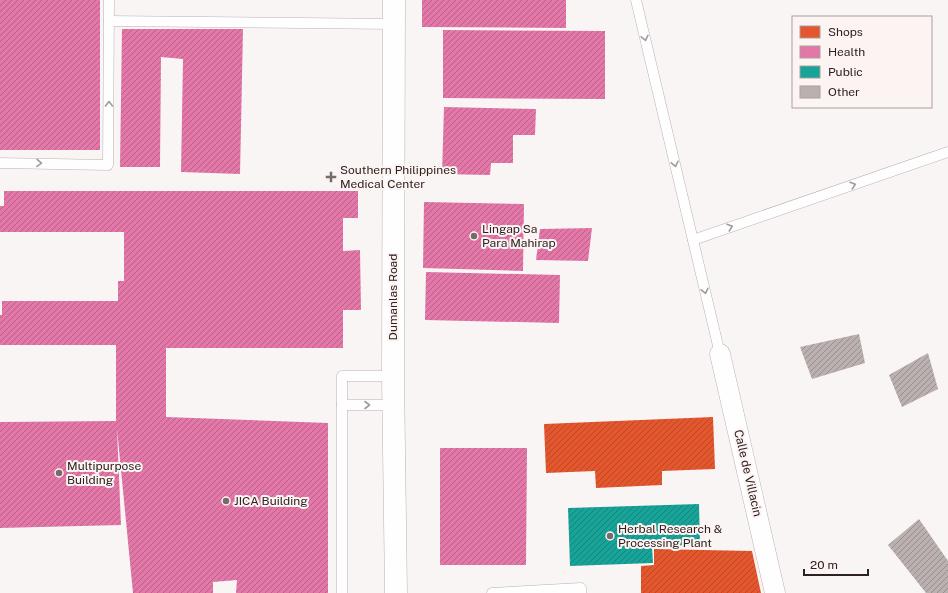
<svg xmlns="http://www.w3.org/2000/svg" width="948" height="593" font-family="'Public Sans',sans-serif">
	<defs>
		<pattern id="shops-hatch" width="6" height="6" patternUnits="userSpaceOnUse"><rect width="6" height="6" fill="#e4572e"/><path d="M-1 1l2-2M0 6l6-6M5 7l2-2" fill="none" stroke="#b94827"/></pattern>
		<pattern id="health-hatch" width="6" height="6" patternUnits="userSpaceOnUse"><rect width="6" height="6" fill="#e377a8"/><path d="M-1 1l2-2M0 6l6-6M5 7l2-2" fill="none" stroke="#b86188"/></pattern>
		<pattern id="public-hatch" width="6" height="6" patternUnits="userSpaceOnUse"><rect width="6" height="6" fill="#17a398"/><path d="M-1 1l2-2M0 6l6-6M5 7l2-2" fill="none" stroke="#15847b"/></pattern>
		<pattern id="building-hatch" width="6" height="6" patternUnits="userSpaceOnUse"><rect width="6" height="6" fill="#bab0af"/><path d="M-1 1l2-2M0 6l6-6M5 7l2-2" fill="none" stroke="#988f8e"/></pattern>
	</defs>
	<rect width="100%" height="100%" fill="#faf5f5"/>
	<!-- shops -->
	<g fill="url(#shops-hatch)">
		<polygon points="713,417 715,469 662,471 662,485 596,488 595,471 546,473 544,424"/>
		<polygon points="654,549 752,551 761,593 641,593 641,566 654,565"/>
	</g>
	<!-- health -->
	<g fill="url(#health-hatch)">
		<rect x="0" y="0" width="100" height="150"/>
		<polygon points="422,0 566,0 566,28 422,27"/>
		<polygon points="122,29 243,29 240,174 181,172 183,59 161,57 160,167 120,167"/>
		<polygon points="443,30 605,31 605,99 443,98"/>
		<polygon points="444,107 536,109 535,135 513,135 513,163 491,163 490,175 442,174"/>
		<polygon points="4,191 358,191 358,218 343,218 343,251 360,250 361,310 343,310 343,348 166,348 166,417 328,423 328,593 236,593 237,580 213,582 213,593 133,593 117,429 121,525 0,528 0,422 116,421 116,345 0,345 0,315 2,315 2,301 118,301 118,281 124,281 124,232 0,232 0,206 4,206"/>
		<polygon points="424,202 524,204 523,271 423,268"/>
		<polygon points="592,228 588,261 536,260 540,229"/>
		<polygon points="426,272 560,275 559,323 425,320"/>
		<polygon points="440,448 527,448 526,565 440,565"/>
	</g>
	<!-- public -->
	<polygon fill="url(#public-hatch)" points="699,504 700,545 652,546 653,563 570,566 568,508"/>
	<!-- building -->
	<g fill="url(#building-hatch)">
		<polygon points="859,334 865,363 812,379 800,347"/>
		<polygon points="928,353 938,389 902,407 889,375"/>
		<polygon points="919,519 948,561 948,593 926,593 888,545"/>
	</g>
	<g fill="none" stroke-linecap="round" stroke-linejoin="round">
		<defs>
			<g id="service">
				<polyline points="636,0 720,354"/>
				<polyline points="109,21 394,24"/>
				<polyline points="0,163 108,165 109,0"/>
				<polyline points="693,240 948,152"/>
				<polyline points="342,405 393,405"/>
				<polyline points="342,593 342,376 393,376"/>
				<polyline points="492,593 581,588 581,593"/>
			</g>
			<polyline id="minor" points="720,354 775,593"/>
			<polyline id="secondary" points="394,0 393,376 396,593"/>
		</defs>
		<!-- service casing -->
		<use href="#service" stroke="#bab1b0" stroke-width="11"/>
		<!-- minor casing -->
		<use href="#minor" stroke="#bab1b0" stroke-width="21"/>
		<!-- secondary casing -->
		<use href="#secondary" stroke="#bab1b0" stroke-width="23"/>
		<!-- service -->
		<use href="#service" stroke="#fefefe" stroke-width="10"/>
		<!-- minor -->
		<use href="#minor" stroke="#fefefe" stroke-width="20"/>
		<!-- secondary -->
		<use href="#secondary" stroke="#fefefe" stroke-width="22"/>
	</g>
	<!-- one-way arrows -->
	<defs><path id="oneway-chevron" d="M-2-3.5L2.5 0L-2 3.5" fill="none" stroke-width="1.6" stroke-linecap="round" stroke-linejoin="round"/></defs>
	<g stroke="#a09b9a">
		<use href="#oneway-chevron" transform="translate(645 38) rotate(77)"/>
		<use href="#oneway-chevron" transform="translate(109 104) rotate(-90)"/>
		<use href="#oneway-chevron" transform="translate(39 163) rotate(1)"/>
		<use href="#oneway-chevron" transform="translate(675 164) rotate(77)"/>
		<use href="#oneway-chevron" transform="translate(853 185) rotate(-19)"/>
		<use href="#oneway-chevron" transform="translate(730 227) rotate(-19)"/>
		<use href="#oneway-chevron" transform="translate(705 291) rotate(77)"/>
		<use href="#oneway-chevron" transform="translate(367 405)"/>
	</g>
	<!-- markers -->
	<g fill="#756b6a" stroke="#fcf4f3" stroke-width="1.5">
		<path d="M329 171h4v4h4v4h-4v4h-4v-4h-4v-4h4z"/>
		<circle cx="474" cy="236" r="4"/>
		<circle cx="59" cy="473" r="4"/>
		<circle cx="226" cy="501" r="4"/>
		<circle cx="610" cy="536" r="4"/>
	</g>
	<g text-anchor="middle" stroke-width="4" stroke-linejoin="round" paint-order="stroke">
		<!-- poi labels -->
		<g font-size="12" fill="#2e211f" stroke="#fcf4f3" text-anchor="start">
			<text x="340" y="174">Southern Philippines<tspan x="340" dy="14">Medical Center</tspan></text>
			<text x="482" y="233">Lingap Sa<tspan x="482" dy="14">Para Mahirap</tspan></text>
			<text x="67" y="470">Multipurpose<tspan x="67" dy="14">Building</tspan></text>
			<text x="234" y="505">JICA Building</text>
			<text x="618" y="533">Herbal Research &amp;<tspan x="618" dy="14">Processing Plant</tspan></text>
		</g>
		<!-- street labels -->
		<g font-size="12" fill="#2e211f" stroke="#fcf4f3">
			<text transform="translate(393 297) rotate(-90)" y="4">Dumanlas Road</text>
			<text transform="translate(748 473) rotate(77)" y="4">Calle de Villacin</text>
		</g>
	</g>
	<!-- legend -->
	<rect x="792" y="16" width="140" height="92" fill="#fcf4f3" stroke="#aaa09e"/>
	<rect x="800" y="26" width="20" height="12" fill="#e4572e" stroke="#aaa09e"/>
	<text x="828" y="36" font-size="12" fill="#2e211f">Shops</text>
	<rect x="800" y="46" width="20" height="12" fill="#e377a8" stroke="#aaa09e"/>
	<text x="828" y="56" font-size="12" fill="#2e211f">Health</text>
	<rect x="800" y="66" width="20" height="12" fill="#17a398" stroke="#aaa09e"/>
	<text x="828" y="76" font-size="12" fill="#2e211f">Public</text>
	<rect x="800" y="86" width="20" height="12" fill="#bab0af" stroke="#aaa09e"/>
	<text x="828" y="96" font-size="12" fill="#2e211f">Other</text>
	<!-- scale -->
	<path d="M804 569v6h64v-6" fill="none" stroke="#2e211f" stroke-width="2"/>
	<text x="810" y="569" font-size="12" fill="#2e211f" stroke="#fcf4f3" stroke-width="3" paint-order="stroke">20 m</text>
</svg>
